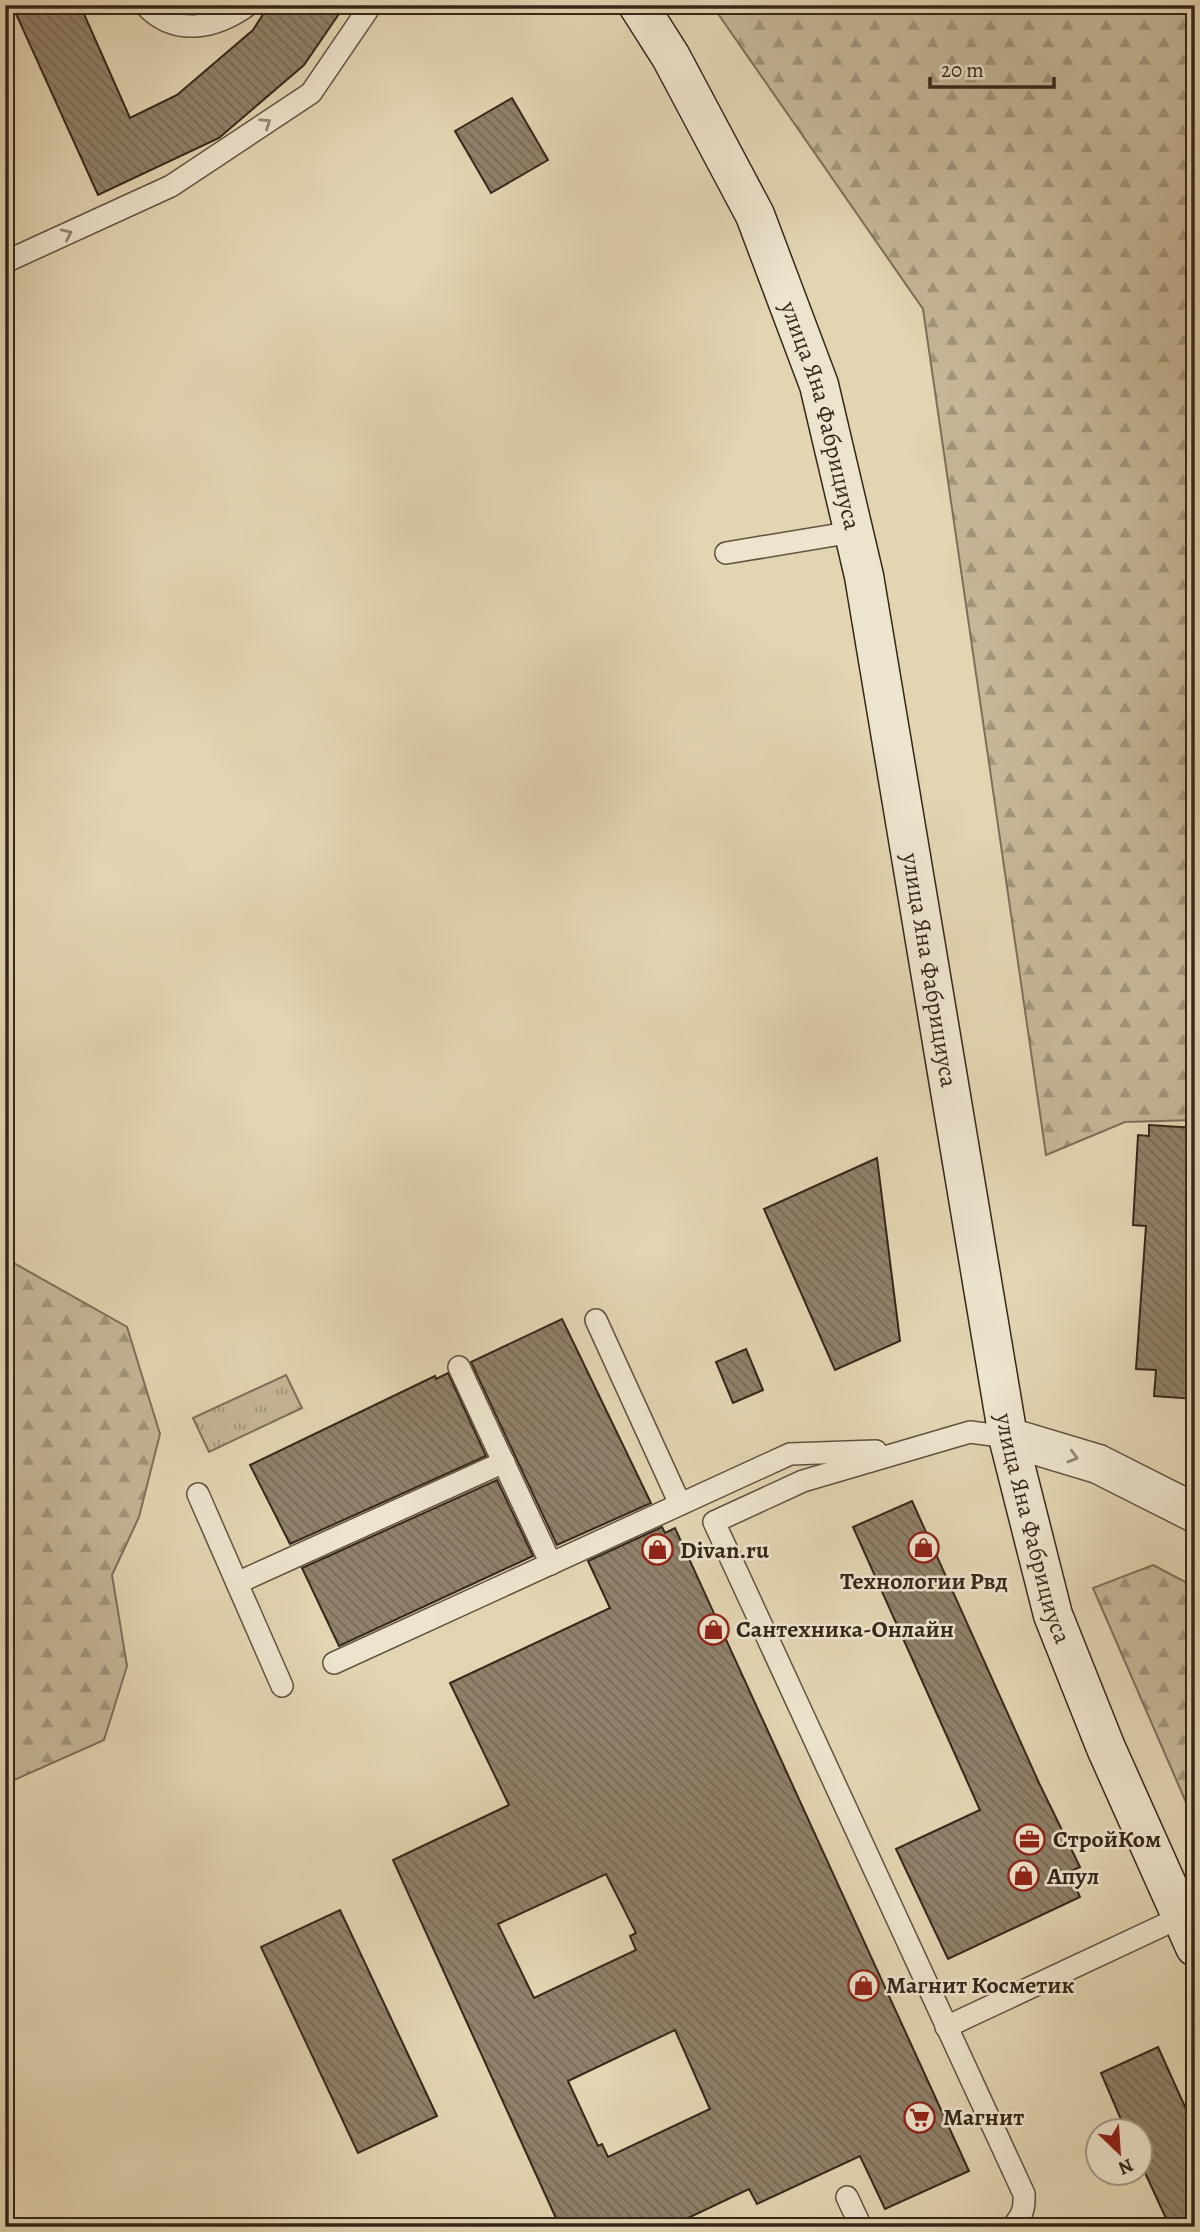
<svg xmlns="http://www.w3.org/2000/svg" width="1200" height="2232" font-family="Alegreya,serif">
	<defs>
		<pattern id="forest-firs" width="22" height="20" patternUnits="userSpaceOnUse" patternTransform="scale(1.75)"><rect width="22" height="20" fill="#c6b798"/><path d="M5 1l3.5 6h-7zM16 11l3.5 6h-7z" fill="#a2957b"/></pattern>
		<pattern id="park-tufts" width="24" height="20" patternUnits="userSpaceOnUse" patternTransform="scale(1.75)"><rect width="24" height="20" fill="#c6b798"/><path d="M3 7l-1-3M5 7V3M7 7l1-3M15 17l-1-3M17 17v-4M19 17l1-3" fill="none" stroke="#a2957b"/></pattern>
		<pattern id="building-back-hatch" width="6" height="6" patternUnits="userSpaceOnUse" patternTransform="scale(1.75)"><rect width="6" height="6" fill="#90816a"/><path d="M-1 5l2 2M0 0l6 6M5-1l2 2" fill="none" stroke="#766a56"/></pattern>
	</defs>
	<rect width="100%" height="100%" fill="#e3d5b2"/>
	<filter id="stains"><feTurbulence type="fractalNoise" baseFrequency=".00286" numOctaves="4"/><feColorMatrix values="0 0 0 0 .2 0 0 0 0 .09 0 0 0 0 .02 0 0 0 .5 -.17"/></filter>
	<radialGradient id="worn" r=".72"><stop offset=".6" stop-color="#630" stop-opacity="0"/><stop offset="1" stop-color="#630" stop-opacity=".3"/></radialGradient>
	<!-- forest -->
	<g fill="url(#forest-firs)" stroke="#7e6f5a" stroke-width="2">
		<polygon points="712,5 1195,5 1195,1120 1125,1122 1046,1155 923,309"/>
		<polygon points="5,1258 127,1327 160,1434 139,1517 112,1575 127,1666 104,1740 5,1784"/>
		<polygon points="1153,1565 1195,1587 1195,1823 1093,1588"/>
	</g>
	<!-- park -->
	<polygon fill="url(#park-tufts)" stroke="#7e6f5a" stroke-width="2" points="286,1375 302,1408 209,1452 193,1418"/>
	<!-- building -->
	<g fill="url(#building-back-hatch)" stroke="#36271b" stroke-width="2" fill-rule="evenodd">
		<polygon points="12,5 80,5 130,118 177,95 253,30 269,5 345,5 304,65 219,138 98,195"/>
		<polygon points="512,98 548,160 491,193 455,131"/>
		<polygon points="1149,1125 1195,1128 1195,1399 1154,1396 1156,1370 1136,1369 1146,1226 1133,1225 1138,1135 1149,1136"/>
		<polygon points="877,1158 900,1341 835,1370 764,1209"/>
		<polygon points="562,1319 651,1503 557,1545 471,1362"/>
		<polygon points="746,1349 763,1390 733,1403 716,1362"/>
		<polygon points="448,1373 486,1456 290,1544 250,1465 435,1376 436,1379"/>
		<polygon points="497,1480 533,1556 339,1646 302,1568"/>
		<polygon points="912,1501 1039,1783 1080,1867 1069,1872 1080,1897 948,1959 896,1849 980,1810 853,1527"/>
		<path d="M662,1527l3,6 10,-5 294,643 -84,38 -25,-53 -103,48 -8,-15 -80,38h-109l-167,-367 116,-55 -59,-122 160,-75 -22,-47zM606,1874l30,59 -6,3 6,14 -102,48 -36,-74zM675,2030l35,79 -102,48 -6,-13 -4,2 -30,-65z"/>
		<polygon points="340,1910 437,2116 358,2153 261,1947"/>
		<polygon points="1158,2047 1195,2129 1195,2227 1170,2227 1140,2162 1140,2131 1126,2131 1101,2073"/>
	</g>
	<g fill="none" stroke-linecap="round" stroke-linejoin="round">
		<defs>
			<g id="service">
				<path d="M145,5c30,32 70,24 103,0"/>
				<polyline points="5,262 171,186 311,93 371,5"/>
				<polyline points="726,553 853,532"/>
				<polyline points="596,1320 680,1504"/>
				<polyline points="459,1367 551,1564"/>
				<path d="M1008,1437l-38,-5 -167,49 -89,41 310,672c1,14 -2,23 -12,33"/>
				<polyline points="198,1494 282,1686"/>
				<polyline points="237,1583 504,1462"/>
				<polyline points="334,1663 790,1454 876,1451"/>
				<polyline points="946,2027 1181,1917"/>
				<polyline points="847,2197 861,2227"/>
			</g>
			<polyline id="minor" points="1008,1437 1098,1464 1195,1513"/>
			<g id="secondary">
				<path id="s1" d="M638,5l33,52 84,158 64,170 45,191 144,861 45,178 53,133 89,199"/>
			</g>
		</defs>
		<!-- service casing -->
		<use href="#service" stroke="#615241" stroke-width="24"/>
		<!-- minor casing -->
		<use href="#minor" stroke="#615241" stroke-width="41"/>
		<!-- secondary casing -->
		<use href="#secondary" stroke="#36271b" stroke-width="41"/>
		<!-- service -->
		<use href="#service" stroke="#ede4cd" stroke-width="21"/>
		<!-- minor -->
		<use href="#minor" stroke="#ede4cd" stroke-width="38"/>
		<!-- secondary -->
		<use href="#secondary" stroke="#ede4cd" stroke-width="38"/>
	</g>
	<!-- one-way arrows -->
	<defs><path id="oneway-chevron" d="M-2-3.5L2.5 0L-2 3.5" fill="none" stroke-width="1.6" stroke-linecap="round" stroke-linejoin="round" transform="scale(1.75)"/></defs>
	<g stroke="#928674">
		<use href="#oneway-chevron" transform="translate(266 123) rotate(-34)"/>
		<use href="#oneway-chevron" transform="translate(67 234) rotate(-25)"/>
		<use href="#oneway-chevron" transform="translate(1073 1457) rotate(16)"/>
	</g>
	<!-- icons -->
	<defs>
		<symbol id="shop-ring" viewBox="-11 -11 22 22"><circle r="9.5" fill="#ede4cd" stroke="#8f2418" stroke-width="1.5"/><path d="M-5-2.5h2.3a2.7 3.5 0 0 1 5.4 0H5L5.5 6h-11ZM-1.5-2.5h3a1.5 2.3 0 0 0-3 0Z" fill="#8f2418"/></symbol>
		<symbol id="office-ring" viewBox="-11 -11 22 22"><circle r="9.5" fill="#ede4cd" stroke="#8f2418" stroke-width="1.5"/><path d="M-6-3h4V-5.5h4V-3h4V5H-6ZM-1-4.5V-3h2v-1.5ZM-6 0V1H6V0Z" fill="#8f2418"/></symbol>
		<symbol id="supermarket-ring" viewBox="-11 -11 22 22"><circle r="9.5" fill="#ede4cd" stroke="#8f2418" stroke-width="1.5"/><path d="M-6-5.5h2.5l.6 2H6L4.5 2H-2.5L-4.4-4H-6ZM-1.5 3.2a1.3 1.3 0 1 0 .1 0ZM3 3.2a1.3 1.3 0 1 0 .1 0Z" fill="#8f2418"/></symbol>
	</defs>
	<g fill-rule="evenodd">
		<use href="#shop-ring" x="906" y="1530" width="35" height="35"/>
		<use href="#shop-ring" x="640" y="1532" width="35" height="35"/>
		<use href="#shop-ring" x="696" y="1612" width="35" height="35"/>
		<use href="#office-ring" x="1012" y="1822" width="35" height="35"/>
		<use href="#shop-ring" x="1006" y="1858" width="35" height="35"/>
		<use href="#shop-ring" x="846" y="1968" width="35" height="35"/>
		<use href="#supermarket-ring" x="902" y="2100" width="35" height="35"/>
	</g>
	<g text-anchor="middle" stroke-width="5" stroke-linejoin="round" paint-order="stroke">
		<!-- street labels -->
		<g font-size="24" fill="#36271b" stroke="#ede4cd">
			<text dy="8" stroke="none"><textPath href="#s1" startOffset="452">улица Яна Фабрициуса</textPath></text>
			<text dy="8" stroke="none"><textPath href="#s1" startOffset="1018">улица Яна Фабрициуса</textPath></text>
			<text dy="8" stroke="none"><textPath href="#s1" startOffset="1586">улица Яна Фабрициуса</textPath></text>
		</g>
		<!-- poi labels -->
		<g font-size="24" font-weight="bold" fill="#36271b" stroke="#ede4cd" text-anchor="start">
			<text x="680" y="1558">Divan.ru</text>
			<text x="924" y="1589" text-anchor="middle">Технологии Рвд</text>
			<text x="736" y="1637">Сантехника-Онлайн</text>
			<text x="1053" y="1847">СтройКом</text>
			<text x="1047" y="1884">Апул</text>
			<text x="886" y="1993">Магнит Косметик</text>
			<text x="943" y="2125">Магнит</text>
		</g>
	</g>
	<!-- margin -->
	<rect width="1200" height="2232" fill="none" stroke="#e3d5b2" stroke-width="28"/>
	<rect x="7" y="7" width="1186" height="2218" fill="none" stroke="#36271b" stroke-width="3.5"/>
	<rect x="14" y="14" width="1172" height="2204" fill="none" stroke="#36271b" stroke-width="2"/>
	<!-- north arrow -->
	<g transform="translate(1119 2152) rotate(155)"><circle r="33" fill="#ede4cd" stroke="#a49886" stroke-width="2"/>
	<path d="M0-5L12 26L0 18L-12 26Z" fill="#8f2418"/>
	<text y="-10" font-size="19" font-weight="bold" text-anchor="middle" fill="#36271b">N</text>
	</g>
	<!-- scale -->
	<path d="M930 77v10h124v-10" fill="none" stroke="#36271b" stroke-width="3.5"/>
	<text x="941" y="77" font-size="21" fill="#36271b" stroke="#ede4cd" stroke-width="5" paint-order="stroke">20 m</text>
	<rect width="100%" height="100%" filter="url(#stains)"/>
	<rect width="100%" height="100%" fill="url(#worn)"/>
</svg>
